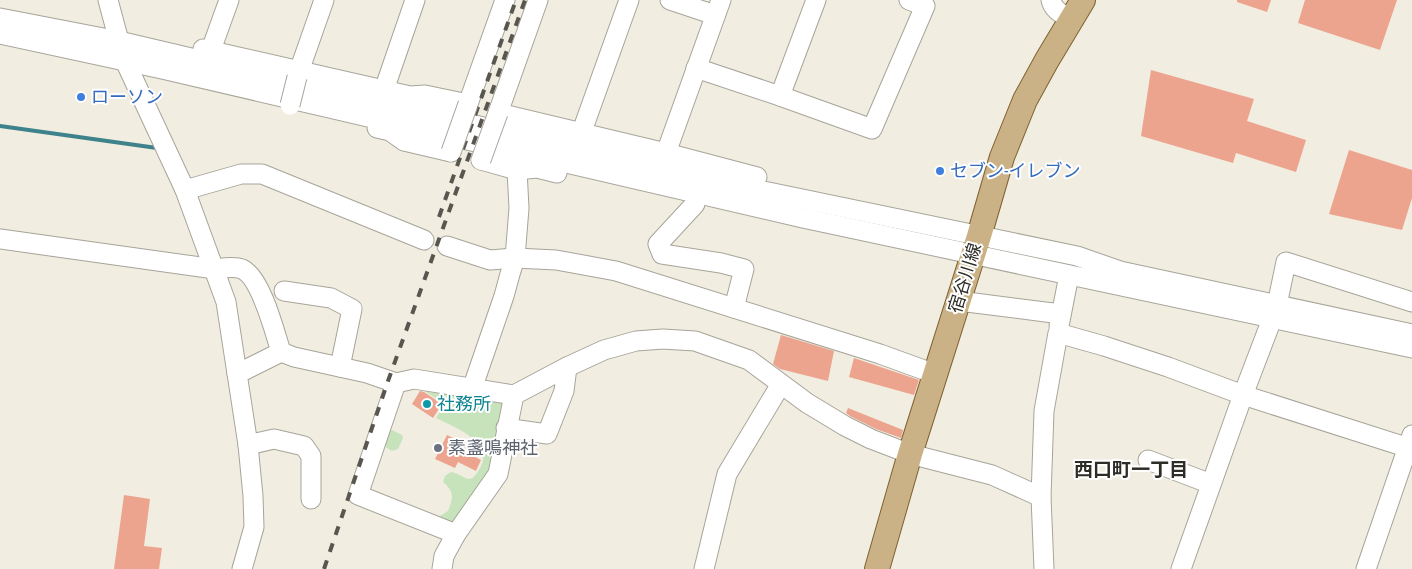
<svg xmlns="http://www.w3.org/2000/svg" width="1412" height="569" font-family="'Asap Condensed','Noto Sans JP',sans-serif">
	<rect width="100%" height="100%" fill="#f1ede1"/>
	<!-- green -->
	<g fill="#c7e3bc">
		<path d="M421,389l84,9 -12,76 -37,52 -18,-9 10,-6c5,-13 7,-19 -5,-29l2,-6 6,-4c16,3 18,17 30,-6 13,-25 -28,-39 -45,-48l9,-14z"/>
		<polygon points="392,430 402,435 403,438 398,449 392,451 384,446 388,431"/>
	</g>
	<g fill="none" stroke-linecap="round" stroke-linejoin="round">
		<!-- stream -->
		<polyline stroke="#3e828c" stroke-width="4" points="0,126 157,148"/>
	</g>
	<!-- building -->
	<g fill="#eda48e">
		<polygon points="1237,0 1271,0 1267,12 1237,2"/>
		<polygon points="1305,0 1397,0 1380,50 1298,23"/>
		<polygon points="1151,70 1254,99 1247,121 1306,140 1296,172 1236,153 1233,163 1141,136"/>
		<polygon points="1349,150 1412,170 1412,198 1402,230 1329,214"/>
		<polygon points="781,335 834,351 828,381 780,369 773,364"/>
		<polygon points="854,358 919,380 914,395 849,377"/>
		<polygon points="420,391 424,392 442,404 433,418 412,404"/>
		<polygon points="848,408 903,430 901,438 876,429 850,416 846,413"/>
		<polygon points="447,435 467,445 464,451 481,460 476,471 458,462 455,468 435,459"/>
		<polygon points="124,495 150,499 144,546 162,548 159,569 114,569"/>
	</g>
	<g fill="none" stroke-linecap="round" stroke-linejoin="round">
		<defs>
			<g id="minor">
				<polyline points="108,0 119,41 125,61 185,190 226,302 248,445 253,496 254,527 242,569"/>
				<polyline points="538,0 498,113 666,153 757,177"/>
				<polyline points="670,0 715,15"/>
				<path d="M1051,0c2,10 11,14 19,19"/>
				<polyline points="0,18 119,41 682,174 1077,256 1120,271 1412,334"/>
				<polyline points="0,34 162,69 803,218 1412,348"/>
				<polyline points="203,49 410,96 425,95 468,104 505,0"/>
				<polyline points="211,50 229,0"/>
				<polyline points="696,68 780,96 872,129 925,6 909,0"/>
				<polyline points="297,77 324,0"/>
				<polyline points="384,90 415,0"/>
				<polyline points="780,96 816,0"/>
				<polyline points="377,128 390,131 404,141 451,152"/>
				<polyline points="581,134 629,0"/>
				<polyline points="666,153 721,0"/>
				<polyline points="481,160 517,170 537,168 557,173"/>
				<polyline points="185,190 241,174 262,174 424,240"/>
				<polyline points="695,204 658,244 662,254 721,263 744,269 734,308"/>
				<path d="M0,239l215,30c8,-1 19,-3 27,0 19,8 33,64 39,83l13,5 73,16 29,10 18,-4 100,16 53,-28 37,-17 32,-9 27,-2 32,2 54,19 58,43 38,23 26,13 39,15 82,21 49,22"/>
				<polyline points="447,246 490,260 515,258 556,260 616,271 880,354 935,374"/>
				<polyline points="284,291 331,298 352,309 340,367"/>
				<polyline points="959,301 1061,314"/>
				<polyline points="1277,305 1286,262 1412,302"/>
				<polyline points="1059,326 1069,275"/>
				<polyline points="237,374 281,352"/>
				<polyline points="396,383 358,495 456,534"/>
				<polyline points="472,389 504,296 510,274 515,258 519,208 517,170"/>
				<polyline points="506,428 547,434 564,391 567,367"/>
				<polyline points="248,445 274,439 304,446 311,456 311,499"/>
				<polyline points="1148,460 1211,484"/>
				<polyline points="442,569 444,556 456,534 498,474 514,395"/>
				<polyline points="704,569 727,474 781,384"/>
				<polyline points="1044,569 1041,497 1044,411 1058,333 1104,346 1168,367 1243,395 1412,449"/>
				<polyline points="1181,569 1243,395 1272,319"/>
				<polyline points="1366,569 1412,435"/>
			</g>
			<polyline id="major" points="877,569 910,454 979,236 1002,157 1025,100 1047,60 1083,0"/>
		</defs>
		<!-- minor casing -->
		<use href="#minor" stroke="#a7a499" stroke-width="21"/>
		<!-- major casing -->
		<use href="#major" stroke="#7d6231" stroke-width="26"/>
		<!-- minor -->
		<use href="#minor" stroke="#fff" stroke-width="19"/>
		<!-- major -->
		<use href="#major" stroke="#cbb286" stroke-width="24"/>
		<!-- rail -->
		<g stroke="#58564f" stroke-width="4" stroke-dasharray="9 9" stroke-linecap="butt">
			<polyline points="439,217 516,0"/>
			<polyline points="324,569 388,381 525,0"/>
		</g>
		<defs>
			<g id="minor-bridge">
				<polyline points="290,105 297,77"/>
				<polyline points="451,152 468,104"/>
				<polyline points="481,160 498,113"/>
			</g>
		</defs>
		<!-- minor-bridge casing -->
		<use href="#minor-bridge" stroke="#a7a499" stroke-width="21" stroke-linecap="butt"/>
		<!-- minor-bridge -->
		<use href="#minor-bridge" stroke="#fff" stroke-width="19"/>
	</g>
	<!-- markers -->
	<g fill="#3f7fe0" stroke="#fff" stroke-width="2">
		<circle cx="81" cy="97" r="5"/>
		<circle cx="940" cy="171" r="5"/>
	</g>
	<circle fill="#0f9aa8" stroke="#fff" stroke-width="2" cx="427" cy="404" r="5"/>
	<circle fill="#6b7280" stroke="#fff" stroke-width="2" cx="438" cy="448" r="5"/>
	<g text-anchor="middle" stroke-width="4" stroke-linejoin="round" paint-order="stroke">
		<!-- shop labels -->
		<g font-size="18" fill="#366cbe" stroke="#fff" text-anchor="start">
			<text x="91" y="103">ローソン</text>
			<text x="950" y="177">セブン-イレブン</text>
		</g>
		<!-- street labels -->
		<g font-size="18" fill="#2d2c27" stroke="#fff">
			<text transform="translate(965 278) rotate(-73)" y="6">宿谷川線</text>
		</g>
		<!-- culture labels -->
		<g font-size="18" fill="#0d838f" stroke="#fff" text-anchor="start">
			<text x="437" y="410">社務所</text>
		</g>
		<!-- worship labels -->
		<g font-size="18" fill="#5b616d" stroke="#fff" text-anchor="start">
			<text x="448" y="454">素盞鳴神社</text>
		</g>
		<!-- neighbourhood labels -->
		<g font-size="19" font-weight="bold" fill="#2d2c27" stroke="#fff">
			<text x="1131" y="476">西口町一丁目</text>
		</g>
	</g>
</svg>
